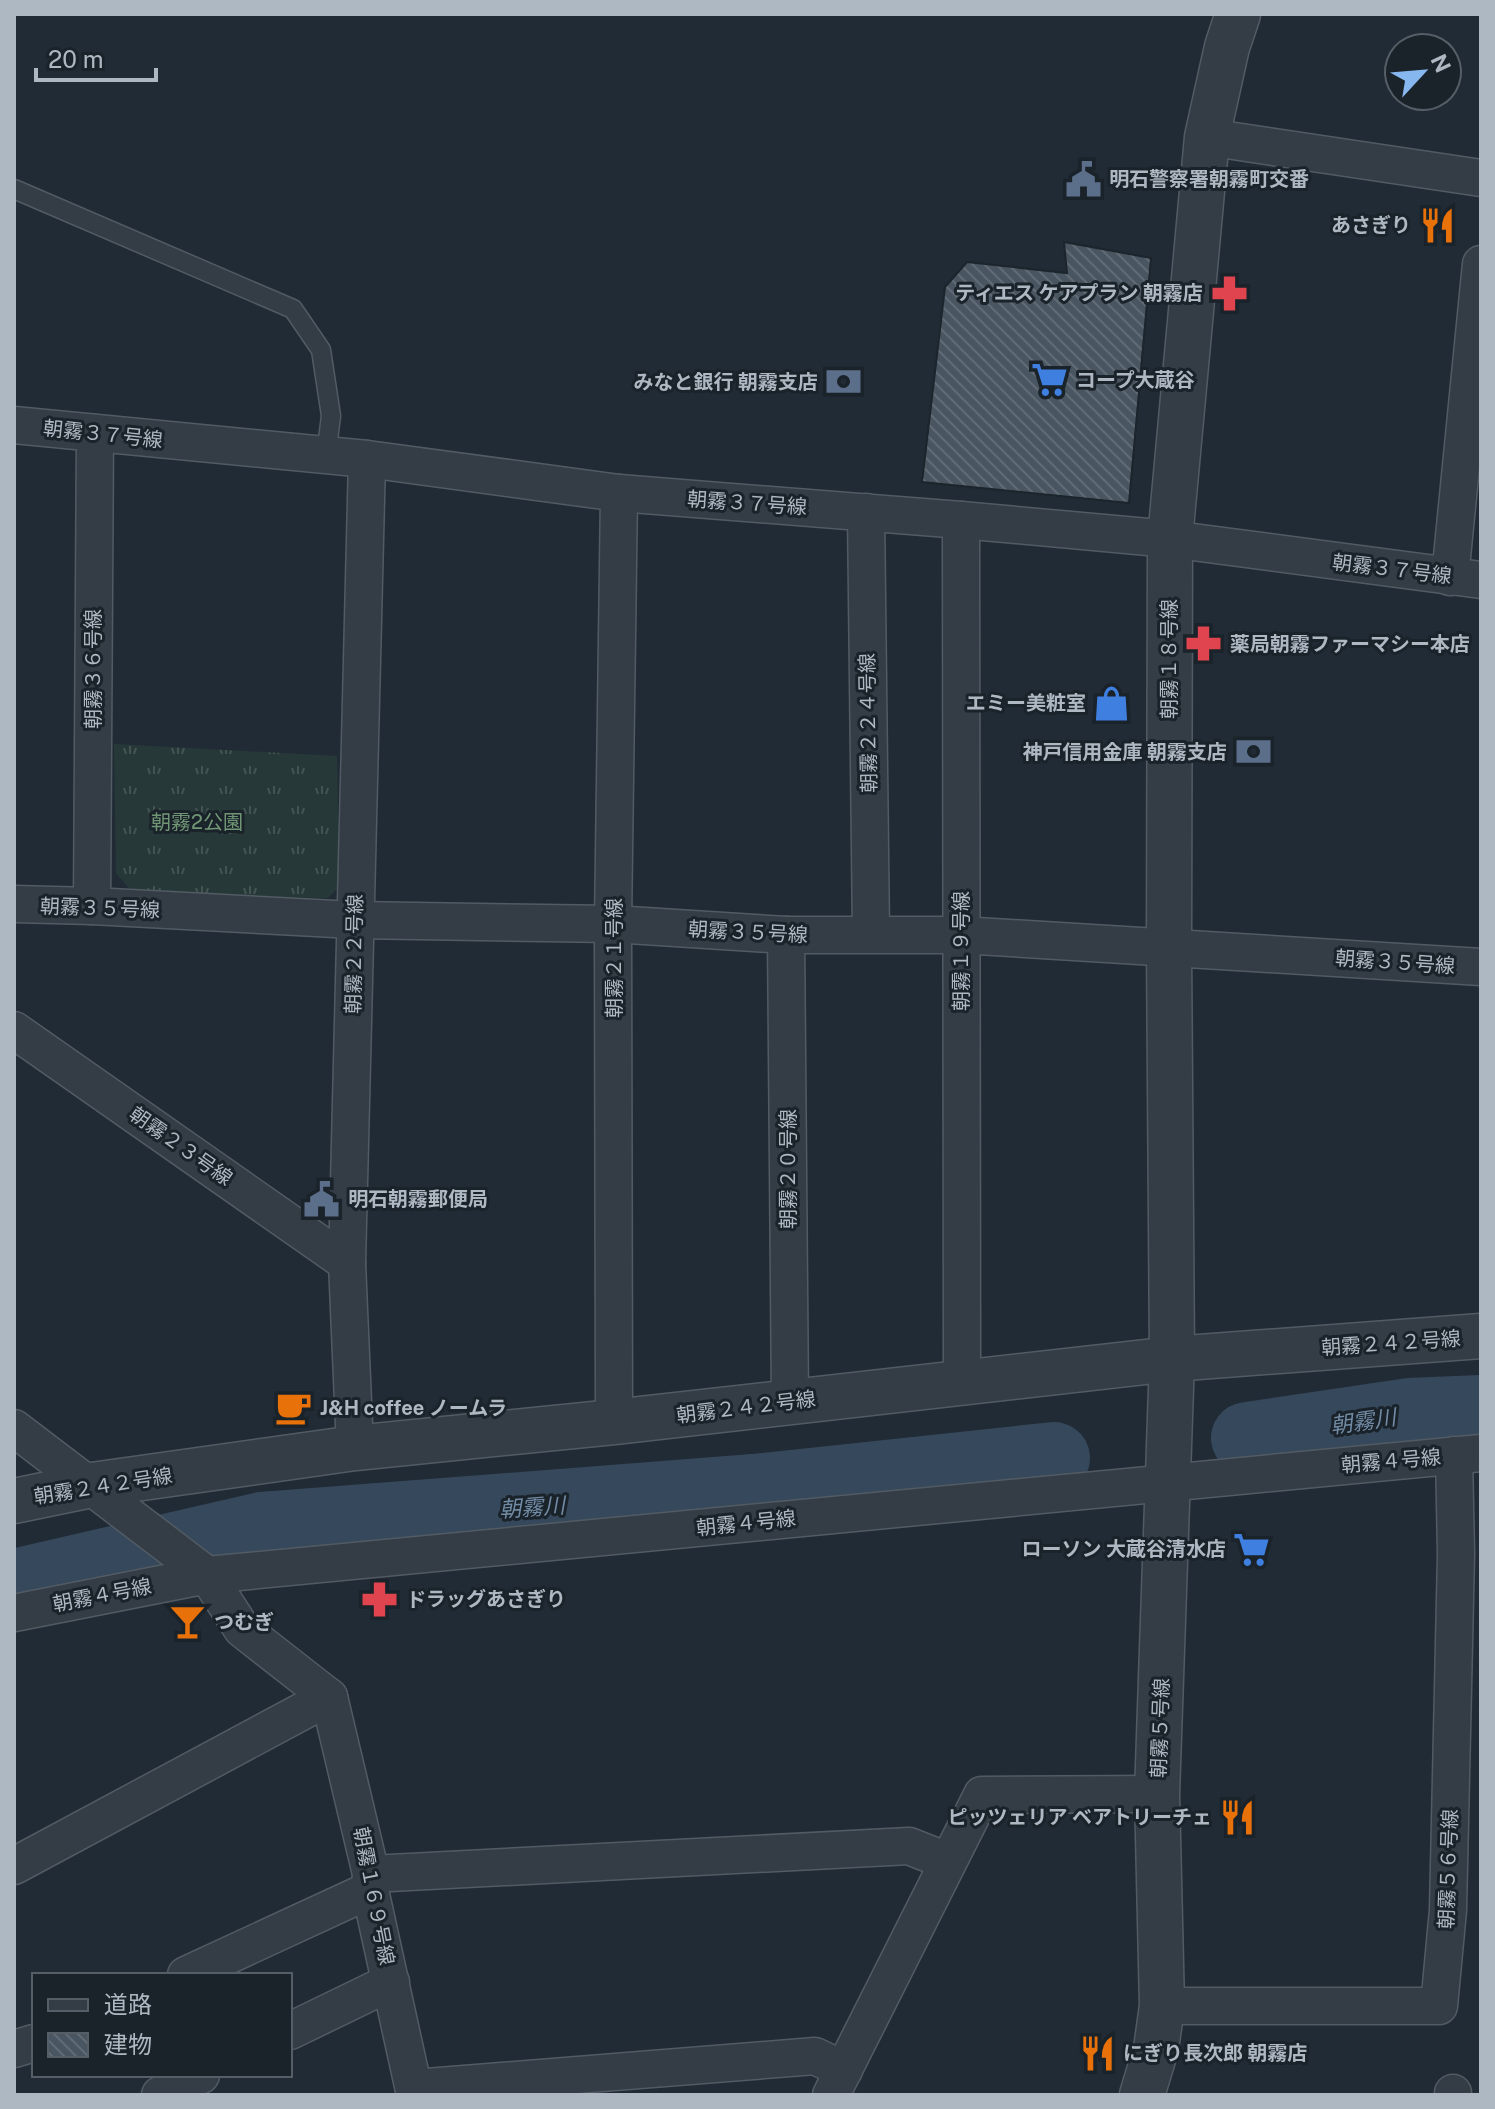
<svg xmlns="http://www.w3.org/2000/svg" width="1495" height="2109" font-family="'Public Sans','Noto Sans JP',sans-serif">
	<defs>
		<pattern id="grass-tufts" width="24" height="20" patternUnits="userSpaceOnUse" patternTransform="scale(2)"><rect width="24" height="20" fill="#263938"/><path d="M3 7l-1-3M5 7V3M7 7l1-3M15 17l-1-3M17 17v-4M19 17l1-3" fill="none" stroke="#435453"/></pattern>
		<pattern id="building-back-hatch" width="6" height="6" patternUnits="userSpaceOnUse" patternTransform="scale(2)"><rect width="6" height="6" fill="#495560"/><path d="M-1 5l2 2M0 0l6 6M5-1l2 2" fill="none" stroke="#616b75"/></pattern>
	</defs>
	<rect width="100%" height="100%" fill="#212b35"/>
	<!-- grass -->
	<polygon fill="url(#grass-tufts)" points="114,744 337,756 339,887 328,898 134,894 116,873"/>
	<g fill="none" stroke-linecap="round" stroke-linejoin="round">
		<!-- river -->
		<g stroke="#36485b" stroke-width="72">
			<polyline points="1247,1438 1409,1414 1481,1411"/>
			<polyline points="14,1585 262,1528 754,1490 1054,1458"/>
		</g>
	</g>
	<!-- building -->
	<polygon fill="url(#building-back-hatch)" stroke="#1c242c" stroke-width="2" points="1064,242 1151,258 1129,503 922,482 945,287 967,262 1067,273"/>
	<g fill="none" stroke-linecap="round" stroke-linejoin="round">
		<defs>
			<polyline id="service" points="14,189 293,309 321,350 331,416 326,455"/>
			<g id="minor">
				<polyline points="1207,137 1481,178"/>
				<polyline points="14,425 367,459 619,493 961,520 1170,539 1481,580"/>
				<polyline points="866,512 871,934"/>
				<polyline points="961,520 962,1382"/>
				<polyline points="1450,577 1481,264"/>
				<polyline points="14,904 92,906 354,920 613,924 786,935 961,935 1481,967"/>
				<polyline points="92,906 95,433"/>
				<polyline points="786,935 790,1402"/>
				<polyline points="14,1030 347,1263"/>
				<polyline points="614,1422 613,924 619,493"/>
				<polyline points="14,1428 207,1575 242,1629 329,1697"/>
				<polyline points="355,1448 347,1263 367,459"/>
				<polyline points="14,1613 207,1575 1481,1453"/>
				<polyline points="329,1697 371,1874 370,1890 415,2095"/>
				<polyline points="14,1866 329,1697"/>
				<polyline points="371,1874 909,1846 947,1861"/>
				<polyline points="186,1975 370,1890"/>
				<polyline points="1162,2006 1439,2006 1448,1910 1456,1554 1454,1455"/>
				<polyline points="290,2031 391,1982"/>
				<polyline points="14,2049 34,2043"/>
				<polyline points="414,2088 815,2056 844,2070"/>
				<polyline points="1453,2093 1453,2095"/>
				<polyline points="160,2095 201,2075"/>
				<polyline points="831,2095 982,1795 1157,1794"/>
			</g>
			<g id="tertiary">
				<polyline points="14,1501 92,1485 355,1448 614,1422 1172,1359 1481,1336"/>
				<polyline points="1142,2095 1156,2049 1162,2006 1157,1794 1172,1359 1169,947 1170,539 1207,137 1227,47 1238,14"/>
			</g>
		</defs>
		<!-- service casing -->
		<use href="#service" stroke="#525b63" stroke-width="21"/>
		<!-- minor casing -->
		<use href="#minor" stroke="#525b63" stroke-width="39"/>
		<!-- tertiary casing -->
		<use href="#tertiary" stroke="#525b63" stroke-width="47"/>
		<!-- service -->
		<use href="#service" stroke="#343d46" stroke-width="18"/>
		<!-- minor -->
		<use href="#minor" stroke="#343d46" stroke-width="36"/>
		<!-- tertiary -->
		<use href="#tertiary" stroke="#343d46" stroke-width="44"/>
	</g>
	<!-- icons -->
	<defs>
		<symbol id="civic-bare" viewBox="-9 -9 18 18"><path d="M-.6-6.5H3V-4.5H.6V-3L4-1V1h2V6H-6V1h2V-1L-.6-3ZM-1.2 2.5V6h2.4V2.5Z" fill="#5c6f8a" stroke="#1a222a" stroke-width="2.5" paint-order="stroke"/></symbol>
		<symbol id="restaurant-bare" viewBox="-9 -9 18 18"><path d="M-5-6h1v4h1v-4h1v4h1v-4h1v5L-1.5 .5V6h-2V.5L-5-1ZM5-6V6H3V1.5H1.5Q1.5-4 5-6Z" fill="#e8710a" stroke="#1a222a" stroke-width="2.5" paint-order="stroke"/></symbol>
		<symbol id="pharmacy-bare" viewBox="-9 -9 18 18"><path d="M-2-6h4v4h4v4h-4v4h-4v-4h-4v-4h4Z" fill="#e0444e" stroke="#1a222a" stroke-width="2.5" paint-order="stroke"/></symbol>
		<symbol id="supermarket-bare" viewBox="-9 -9 18 18"><path d="M-6-5.5h2.5l.6 2H6L4.5 2H-2.5L-4.4-4H-6ZM-1.5 3.2a1.3 1.3 0 1 0 .1 0ZM3 3.2a1.3 1.3 0 1 0 .1 0Z" fill="#3f7fe0" stroke="#1a222a" stroke-width="2.5" paint-order="stroke"/></symbol>
		<symbol id="bank-bare" viewBox="-9 -9 18 18"><path d="M-6-4H6V4H-6ZM0-2.3a2.3 2.3 0 1 0 0 4.6a2.3 2.3 0 1 0 0-4.6Z" fill="#5c6f8a" stroke="#1a222a" stroke-width="2.5" paint-order="stroke"/></symbol>
		<symbol id="shop-bare" viewBox="-9 -9 18 18"><path d="M-5-2.5h2.3a2.7 3.5 0 0 1 5.4 0H5L5.5 6h-11ZM-1.5-2.5h3a1.5 2.3 0 0 0-3 0Z" fill="#3f7fe0" stroke="#1a222a" stroke-width="2.5" paint-order="stroke"/></symbol>
		<symbol id="cafe-bare" viewBox="-9 -9 18 18"><path d="M-5.5-4.5H6V0H3Q3 3.5 0 3.5H-2.5Q-5.5 3.5-5.5 0ZM3-3.2v2h1.7v-2ZM-6 4.5H4V6H-6Z" fill="#e8710a" stroke="#1a222a" stroke-width="2.5" paint-order="stroke"/></symbol>
		<symbol id="bar-bare" viewBox="-9 -9 18 18"><path d="M-6-5H6L.8 .8V4.5H3.5V6h-7V4.5H-.8V.8Z" fill="#e8710a" stroke="#1a222a" stroke-width="2.5" paint-order="stroke"/></symbol>
	</defs>
	<g fill-rule="evenodd">
		<use href="#civic-bare" x="1058" y="154" width="51" height="51"/>
		<use href="#restaurant-bare" x="1412" y="200" width="51" height="51"/>
		<use href="#pharmacy-bare" x="1204" y="268" width="51" height="51"/>
		<use href="#supermarket-bare" x="1024" y="354" width="51" height="51"/>
		<use href="#bank-bare" x="818" y="356" width="51" height="51"/>
		<use href="#pharmacy-bare" x="1178" y="618" width="51" height="51"/>
		<use href="#shop-bare" x="1086" y="678" width="51" height="51"/>
		<use href="#bank-bare" x="1228" y="726" width="51" height="51"/>
		<use href="#civic-bare" x="296" y="1174" width="51" height="51"/>
		<use href="#cafe-bare" x="268" y="1382" width="51" height="51"/>
		<use href="#supermarket-bare" x="1226" y="1524" width="51" height="51"/>
		<use href="#pharmacy-bare" x="354" y="1574" width="51" height="51"/>
		<use href="#bar-bare" x="162" y="1596" width="51" height="51"/>
		<use href="#restaurant-bare" x="1212" y="1792" width="51" height="51"/>
		<use href="#restaurant-bare" x="1072" y="2028" width="51" height="51"/>
	</g>
	<g text-anchor="middle" stroke-width="6" stroke-linejoin="round" paint-order="stroke">
		<!-- poi labels -->
		<g font-size="20" font-weight="bold" fill="#aeb8c2" stroke="#1a222a" text-anchor="start">
			<text x="1109" y="186">明石警察署朝霧町交番</text>
			<text x="1411" y="232" text-anchor="end">あさぎり</text>
			<text x="1203" y="300" text-anchor="end">ティエス ケアプラン 朝霧店</text>
			<text x="1076" y="387">コープ大蔵谷</text>
			<text x="818" y="389" text-anchor="end">みなと銀行 朝霧支店</text>
			<text x="1230" y="651">薬局朝霧ファーマシー本店</text>
			<text x="1086" y="710" text-anchor="end">エミー美粧室</text>
			<text x="1227" y="759" text-anchor="end">神戸信用金庫 朝霧支店</text>
			<text x="348" y="1206">明石朝霧郵便局</text>
			<text x="320" y="1415">J&amp;H coffee ノームラ</text>
			<text x="1226" y="1556" text-anchor="end">ローソン 大蔵谷清水店</text>
			<text x="406" y="1606">ドラッグあさぎり</text>
			<text x="214" y="1629">つむぎ</text>
			<text x="1212" y="1824" text-anchor="end">ピッツェリア ベアトリーチェ</text>
			<text x="1123" y="2060">にぎり長次郎 朝霧店</text>
		</g>
		<!-- street labels -->
		<g font-size="20" fill="#aeb8c2" stroke="#1a222a">
			<text transform="translate(103 434) rotate(6)" y="7">朝霧３７号線</text>
			<text transform="translate(747 503) rotate(4)" y="7">朝霧３７号線</text>
			<text transform="translate(1392 569) rotate(7)" y="7">朝霧３７号線</text>
			<text transform="translate(1169 659) rotate(-90)" y="7">朝霧１８号線</text>
			<text transform="translate(93 669) rotate(-90)" y="7">朝霧３６号線</text>
			<text transform="translate(868 723) rotate(-91)" y="7">朝霧２２４号線</text>
			<text transform="translate(100 908) rotate(2)" y="7">朝霧３５号線</text>
			<text transform="translate(748 932) rotate(3)" y="7">朝霧３５号線</text>
			<text transform="translate(961 951) rotate(-90)" y="7">朝霧１９号線</text>
			<text transform="translate(354 954) rotate(-89)" y="7">朝霧２２号線</text>
			<text transform="translate(614 958) rotate(-90)" y="7">朝霧２１号線</text>
			<text transform="translate(1395 962) rotate(4)" y="7">朝霧３５号線</text>
			<text transform="translate(181 1146) rotate(35)" y="7">朝霧２３号線</text>
			<text transform="translate(788 1169) rotate(-90)" y="7">朝霧２０号線</text>
			<text transform="translate(1391 1343) rotate(-4)" y="7">朝霧２４２号線</text>
			<text transform="translate(746 1407) rotate(-7)" y="7">朝霧２４２号線</text>
			<text transform="translate(1391 1461) rotate(-5)" y="7">朝霧４号線</text>
			<text transform="translate(103 1486) rotate(-9)" y="7">朝霧２４２号線</text>
			<text transform="translate(746 1523) rotate(-6)" y="7">朝霧４号線</text>
			<text transform="translate(102 1595) rotate(-11)" y="7">朝霧４号線</text>
			<text transform="translate(1160 1728) rotate(-88)" y="7">朝霧５号線</text>
			<text transform="translate(1448 1869) rotate(-88)" y="7">朝霧５６号線</text>
			<text transform="translate(374 1896) rotate(79)" y="7">朝霧１６９号線</text>
		</g>
		<!-- park labels -->
		<g font-size="20" fill="#709675" stroke="#1a222a">
			<text x="197" y="829">朝霧2公園</text>
		</g>
		<!-- water labels -->
		<g font-size="22" font-style="italic" fill="#718ba4" stroke="#1a222a">
			<text transform="translate(1363 1421) rotate(-8)" y="8">朝霧川</text>
			<text transform="translate(532 1507) rotate(-4)" y="8">朝霧川</text>
		</g>
	</g>
	<!-- border -->
	<rect width="1495" height="2109" fill="none" stroke="#aeb8c2" stroke-width="32"/>
	<!-- legend -->
	<rect x="32" y="1973" width="260" height="104" fill="#1a222a" stroke="#555e67" stroke-width="2"/>
	<rect x="48" y="1999" width="40" height="12" fill="#343d46" stroke="#555e67" stroke-width="2"/>
	<text x="104" y="2013" font-size="24" fill="#aeb8c2">道路</text>
	<rect x="48" y="2033" width="40" height="24" fill="url(#building-back-hatch)" stroke="#555e67" stroke-width="2"/>
	<text x="104" y="2053" font-size="24" fill="#aeb8c2">建物</text>
	<!-- north arrow -->
	<g transform="translate(1423 72) rotate(64)"><circle r="38" fill="#1a222a" stroke="#555e67" stroke-width="2"/>
	<path d="M0-6L14 30L0 20L-14 30Z" fill="#87b7ef"/>
	<text y="-12" font-size="22" font-weight="bold" text-anchor="middle" fill="#aeb8c2">N</text>
	</g>
	<!-- scale -->
	<path d="M36 68v12h120v-12" fill="none" stroke="#aeb8c2" stroke-width="4"/>
	<text x="48" y="68" font-size="24" fill="#aeb8c2" stroke="#1a222a" stroke-width="6" paint-order="stroke">20 m</text>
</svg>
